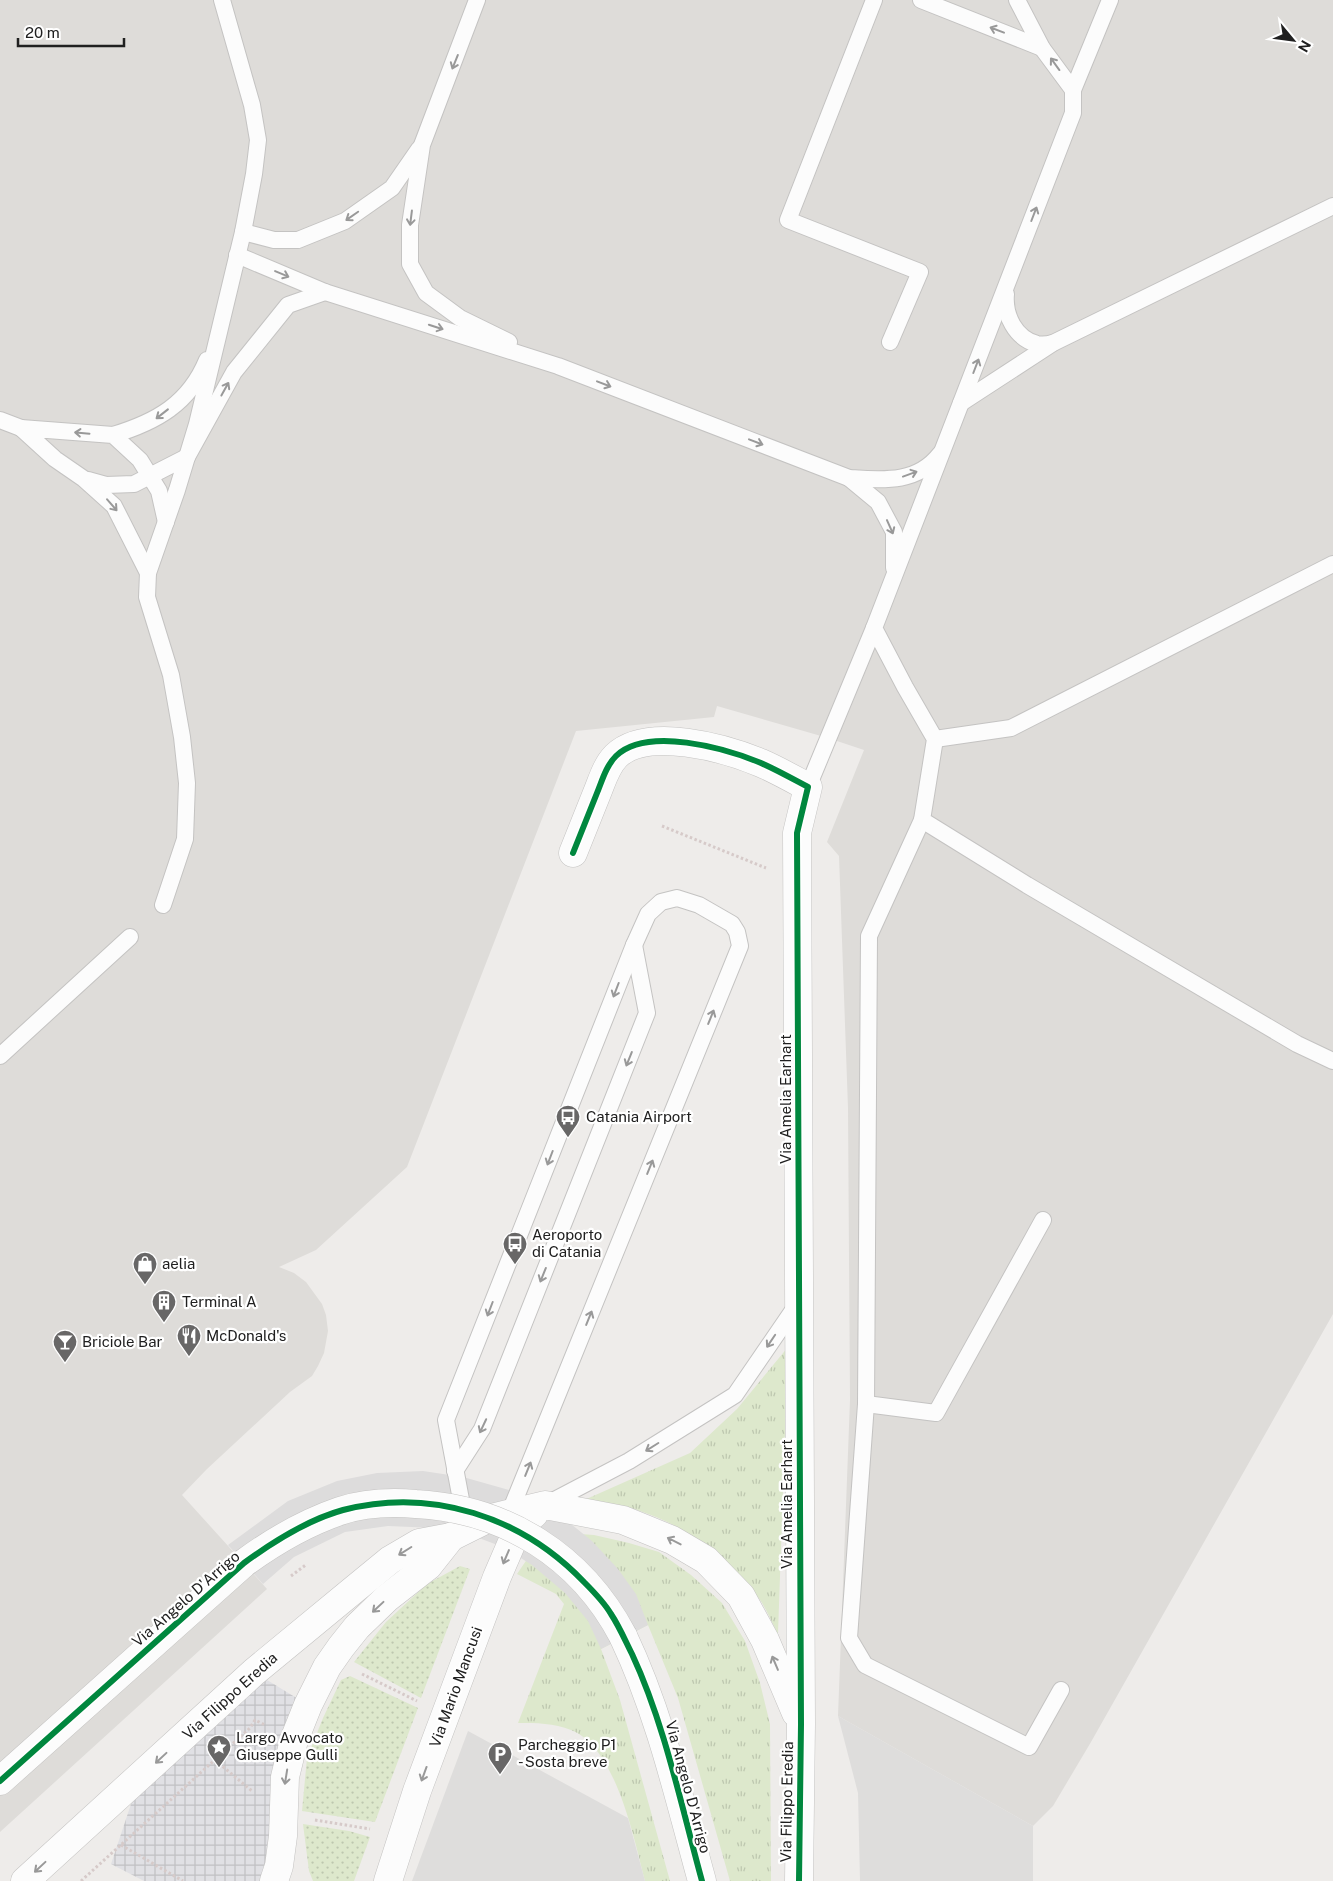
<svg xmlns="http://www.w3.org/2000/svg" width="1333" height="1881" font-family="'Public Sans',sans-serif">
	<defs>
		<pattern id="grass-tufts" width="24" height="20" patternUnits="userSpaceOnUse" patternTransform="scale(1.25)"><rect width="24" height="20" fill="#dde8cc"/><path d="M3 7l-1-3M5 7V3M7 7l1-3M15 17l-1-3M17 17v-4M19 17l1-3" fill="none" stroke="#bdc7af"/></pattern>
		<pattern id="garden-dots" width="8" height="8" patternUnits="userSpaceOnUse" patternTransform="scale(1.25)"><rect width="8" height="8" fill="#dde8cc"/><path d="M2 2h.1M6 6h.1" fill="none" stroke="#bdc7af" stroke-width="1.8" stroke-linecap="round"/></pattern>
		<pattern id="plaza-grid" width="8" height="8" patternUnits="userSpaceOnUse" patternTransform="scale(1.25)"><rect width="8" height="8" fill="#e0e0e4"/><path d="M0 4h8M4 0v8" fill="none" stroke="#c0c0c3"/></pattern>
	</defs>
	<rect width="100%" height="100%" fill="#eeecea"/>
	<!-- airport -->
	<polygon fill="#dedcd9" points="0,0 1333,0 1333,1314 1091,1742 1053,1806 1033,1826 838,1716 850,1400 848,1108 839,856 827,842 864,750 828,738 717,706 714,717 576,731 407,1167 316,1250 279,1267 294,1273 306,1282 322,1304 326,1315 328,1331 324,1353 318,1366 312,1376 290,1392 207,1469 182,1495 267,1589 0,1832"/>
	<!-- grass -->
	<g fill="url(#grass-tufts)">
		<path d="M788,1347l-10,287c-6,-11 -11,-24 -18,-34 -30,-43 -73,-74 -123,-90 -16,-5 -40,-4 -57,-6l2,-3 108,-48 47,-44z"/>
		<path d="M566,1533l28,2 35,8 30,9 32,23 31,28 23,38 15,42 10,41 1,157h-41l-52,-183 -30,-73 -47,24 19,51 50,181h-25c-11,-42 -29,-134 -74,-151 -17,-7 -35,-7 -53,-7l46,-119 -8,-10 -39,-20 15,-22z"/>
	</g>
	<!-- garden -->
	<g fill="url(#garden-dots)">
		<polygon points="460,1566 470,1569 421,1698 354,1662 386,1622 427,1584"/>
		<polygon points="350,1676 418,1708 375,1822 302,1811 307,1758 323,1718 341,1680"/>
		<polygon points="303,1824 349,1831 370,1837 354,1881 313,1881 309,1871"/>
	</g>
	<!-- parking -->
	<g fill="#dedddc">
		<polygon points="838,1716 1033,1826 1033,1881 860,1881 858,1793"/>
		<polygon points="468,1731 628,1818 645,1881 412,1881"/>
	</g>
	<!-- plaza -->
	<polygon fill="url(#plaza-grid)" points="254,1672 308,1705 274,1881 144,1881 111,1864 140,1777"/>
	<!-- pier -->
	<polygon fill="#dddcdc" points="423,1471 463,1477 509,1490 528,1497 566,1520 592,1541 618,1569 636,1594 648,1625 601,1649 588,1621 565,1593 532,1565 503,1547 468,1534 435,1528 388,1526 345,1532 294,1557 263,1584 228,1545 288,1501 337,1481 377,1473"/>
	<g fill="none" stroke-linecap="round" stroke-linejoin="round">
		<defs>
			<g id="service">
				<polyline points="477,0 422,145 410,225 410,264 426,293 460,318 509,342"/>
				<polyline points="874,0 788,220 920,272 890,342"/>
				<polyline points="921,0 1042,48"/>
				<polyline points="1017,0 1042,48 1073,90 1073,113 874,628 905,687 935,739 922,820 1027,885 1297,1044 1333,1061"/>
				<polyline points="1073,90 1110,0"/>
				<polyline points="243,232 274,240 298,240 345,221 392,188 419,149"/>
				<path d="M237,255l88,37 233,74 291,112c33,2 68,6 91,-24"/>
				<path d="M1006,294c-2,21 9,44 31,50 5,1 12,0 16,-1"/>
				<polyline points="961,403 1053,343 1333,206"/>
				<polyline points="0,420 21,428"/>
				<path d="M113,435c43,-13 76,-31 94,-75"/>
				<polyline points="849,478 878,502 894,532 894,568"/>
				<polyline points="88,480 106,485 134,484 187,457 234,372 288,305 325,292"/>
				<polyline points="148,573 114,506 84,479 55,459 21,428 113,435 140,460 159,491 166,522"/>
				<polyline points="935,739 1011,728 1333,564"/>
				<polyline points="808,787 874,628"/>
				<polyline points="922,820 869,936 866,1404 849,1638 865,1665 1029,1747 1061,1690"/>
				<polyline points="163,905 185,839 187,783 182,737 171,675 147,597 148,573 177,490 197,424 243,232 254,174 258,140 252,105 222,0"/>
				<polyline points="0,1056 130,937"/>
				<polyline points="866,1404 936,1413 1043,1220"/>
				<polyline points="455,1471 482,1429 647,1013 634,945"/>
				<polyline points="545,1505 629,1461 735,1395 798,1303"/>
				<polyline points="462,1517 462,1505 446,1420 634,945 648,914 661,902 677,898 699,905 732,924 737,932 740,946 509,1514"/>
			</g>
			<g id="minor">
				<path d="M573,853c8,-20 16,-40 24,-60 5,-12 9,-27 19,-37 31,-30 109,-8 145,7 16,7 32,16 47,24l-11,46 4,891 -2,157"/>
				<path d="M623,1636c37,78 56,162 79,245"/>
				<polyline points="0,1781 244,1563"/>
				<polyline points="25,1881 254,1672 351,1592 390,1560 419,1543 451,1537"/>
				<polyline points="274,1881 279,1866 283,1836 285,1777 294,1740 308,1705 327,1667 341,1647 357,1627 387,1598 428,1566 451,1537 487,1519 545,1505 623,1520 672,1540 706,1560 741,1596 765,1640 796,1713"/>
				<polyline points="388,1881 417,1791 497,1577 519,1526 534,1514"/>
			</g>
		</defs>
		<!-- service casing -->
		<use href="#service" stroke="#c4c3c2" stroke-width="18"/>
		<!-- minor casing -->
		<use href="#minor" stroke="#c4c3c2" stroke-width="29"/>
		<!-- path -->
		<g stroke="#d6cac9" stroke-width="3" stroke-dasharray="2.5 2.5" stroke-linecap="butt">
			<polyline points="662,826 766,868"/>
			<polyline points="291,1576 307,1564"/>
			<polyline points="362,1674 417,1701"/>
			<polyline points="215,1760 252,1791"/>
			<polyline points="315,1820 370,1829"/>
			<polyline points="121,1845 183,1881"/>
			<polyline points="81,1881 250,1728 255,1720 265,1725"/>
		</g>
		<!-- service -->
		<use href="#service" stroke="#fcfcfc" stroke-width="16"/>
		<!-- minor -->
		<use href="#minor" stroke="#fcfcfc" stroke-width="28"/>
		<defs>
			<path id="minor-bridge" d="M244,1563c30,-22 61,-40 96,-52 24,-8 51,-9 76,-7 90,5 165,52 207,132"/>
		</defs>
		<!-- minor-bridge casing -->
		<use href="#minor-bridge" stroke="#c4c3c2" stroke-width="29" stroke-linecap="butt"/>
		<!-- minor-bridge -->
		<use href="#minor-bridge" stroke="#fcfcfc" stroke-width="28"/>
		<defs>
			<g id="cycleway">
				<path d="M573,853c8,-20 16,-40 24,-60 5,-12 9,-27 19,-37 31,-30 109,-8 145,7 16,7 32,16 47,24l-11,46 4,891 -2,157"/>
				<path d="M0,1781l244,-218c30,-22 63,-43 99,-53 89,-23 179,7 241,72 10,10 20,20 27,32 8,12 14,26 21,40 33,71 49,151 70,227"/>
			</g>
		</defs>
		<!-- cycleway casing -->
		<use href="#cycleway" stroke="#fff" stroke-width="9"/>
		<!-- cycleway -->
		<use href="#cycleway" stroke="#00873e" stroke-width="6"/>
	</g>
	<!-- one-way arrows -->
	<defs><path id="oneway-shaft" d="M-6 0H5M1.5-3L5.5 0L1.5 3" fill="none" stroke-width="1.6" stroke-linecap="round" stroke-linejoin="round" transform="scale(1.25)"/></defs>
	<g stroke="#999">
		<use href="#oneway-shaft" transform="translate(997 30) rotate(-159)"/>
		<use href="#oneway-shaft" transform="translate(455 62) rotate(112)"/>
		<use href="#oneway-shaft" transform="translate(1055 64) rotate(-126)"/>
		<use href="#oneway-shaft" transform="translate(1034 214) rotate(-69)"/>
		<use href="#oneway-shaft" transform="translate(352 216) rotate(145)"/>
		<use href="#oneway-shaft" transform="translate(411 218) rotate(97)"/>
		<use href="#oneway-shaft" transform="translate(282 274) rotate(23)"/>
		<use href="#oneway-shaft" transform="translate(436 327) rotate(18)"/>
		<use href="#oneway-shaft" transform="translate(976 366) rotate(-69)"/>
		<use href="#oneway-shaft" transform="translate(604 384) rotate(21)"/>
		<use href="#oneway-shaft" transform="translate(225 389) rotate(-61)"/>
		<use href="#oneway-shaft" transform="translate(162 414) rotate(142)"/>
		<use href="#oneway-shaft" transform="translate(82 433) rotate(-175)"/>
		<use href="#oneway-shaft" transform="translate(756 442) rotate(21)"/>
		<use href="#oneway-shaft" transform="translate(910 474) rotate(-20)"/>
		<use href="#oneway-shaft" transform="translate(112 505) rotate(49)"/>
		<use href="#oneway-shaft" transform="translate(890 527) rotate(66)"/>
		<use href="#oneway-shaft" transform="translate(616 990) rotate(111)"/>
		<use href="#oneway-shaft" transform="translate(711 1017) rotate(-68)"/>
		<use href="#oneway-shaft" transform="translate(629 1059) rotate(112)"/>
		<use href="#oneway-shaft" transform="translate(550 1158) rotate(111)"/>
		<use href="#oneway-shaft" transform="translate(650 1167) rotate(-68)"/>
		<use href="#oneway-shaft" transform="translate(543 1275) rotate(112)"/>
		<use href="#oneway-shaft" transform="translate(490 1309) rotate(111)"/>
		<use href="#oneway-shaft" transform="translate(589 1318) rotate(-68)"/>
		<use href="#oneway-shaft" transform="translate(771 1341) rotate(124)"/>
		<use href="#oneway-shaft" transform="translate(483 1426) rotate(115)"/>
		<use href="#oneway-shaft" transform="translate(652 1447) rotate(148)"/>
		<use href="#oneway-shaft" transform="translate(528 1469) rotate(-68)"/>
		<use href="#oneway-shaft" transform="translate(674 1541) rotate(-153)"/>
		<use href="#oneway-shaft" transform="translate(405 1551) rotate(148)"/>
		<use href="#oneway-shaft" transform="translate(506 1557) rotate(113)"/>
		<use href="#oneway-shaft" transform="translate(378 1607) rotate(137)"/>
		<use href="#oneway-shaft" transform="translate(775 1663) rotate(-113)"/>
		<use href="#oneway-shaft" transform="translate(161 1758) rotate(137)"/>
		<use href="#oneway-shaft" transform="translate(424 1774) rotate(110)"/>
		<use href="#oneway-shaft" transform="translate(286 1777) rotate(99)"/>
		<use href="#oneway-shaft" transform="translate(40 1867) rotate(137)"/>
	</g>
	<!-- icons -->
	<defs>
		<symbol id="bus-pin" viewBox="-11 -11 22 30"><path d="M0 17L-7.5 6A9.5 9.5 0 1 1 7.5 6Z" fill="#686767" stroke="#fff"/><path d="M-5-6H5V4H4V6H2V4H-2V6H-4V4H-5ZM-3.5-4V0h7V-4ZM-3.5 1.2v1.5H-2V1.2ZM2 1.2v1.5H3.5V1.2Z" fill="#fff"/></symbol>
		<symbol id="shop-pin" viewBox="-11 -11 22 30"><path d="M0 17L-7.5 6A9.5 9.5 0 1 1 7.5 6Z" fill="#686767" stroke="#fff"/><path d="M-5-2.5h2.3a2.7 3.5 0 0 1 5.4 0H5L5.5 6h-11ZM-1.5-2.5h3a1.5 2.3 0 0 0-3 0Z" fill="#fff"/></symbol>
		<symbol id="building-pin" viewBox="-11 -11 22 30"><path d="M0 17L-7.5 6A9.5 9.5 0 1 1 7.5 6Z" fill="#686767" stroke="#fff"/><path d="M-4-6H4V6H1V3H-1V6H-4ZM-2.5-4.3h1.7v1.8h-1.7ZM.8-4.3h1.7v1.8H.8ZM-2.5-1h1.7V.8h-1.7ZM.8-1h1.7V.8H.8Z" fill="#fff"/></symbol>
		<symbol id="restaurant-pin" viewBox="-11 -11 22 30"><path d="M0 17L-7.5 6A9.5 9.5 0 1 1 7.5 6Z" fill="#686767" stroke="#fff"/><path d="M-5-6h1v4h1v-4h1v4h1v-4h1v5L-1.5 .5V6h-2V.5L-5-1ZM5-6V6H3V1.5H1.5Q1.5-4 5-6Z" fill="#fff"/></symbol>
		<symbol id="bar-pin" viewBox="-11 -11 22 30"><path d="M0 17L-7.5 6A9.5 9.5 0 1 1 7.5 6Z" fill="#686767" stroke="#fff"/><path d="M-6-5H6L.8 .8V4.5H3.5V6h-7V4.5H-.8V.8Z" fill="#fff"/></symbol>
		<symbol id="sight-pin" viewBox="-11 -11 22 30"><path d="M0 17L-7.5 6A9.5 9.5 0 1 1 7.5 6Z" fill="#686767" stroke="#fff"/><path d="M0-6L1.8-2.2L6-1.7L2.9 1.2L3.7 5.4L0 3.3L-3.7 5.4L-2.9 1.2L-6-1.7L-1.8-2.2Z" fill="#fff"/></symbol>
		<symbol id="parking-pin" viewBox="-11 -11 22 30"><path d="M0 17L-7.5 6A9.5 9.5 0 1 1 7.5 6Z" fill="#686767" stroke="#fff"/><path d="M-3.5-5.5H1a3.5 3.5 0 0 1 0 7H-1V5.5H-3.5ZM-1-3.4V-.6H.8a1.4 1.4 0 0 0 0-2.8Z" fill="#fff"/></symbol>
	</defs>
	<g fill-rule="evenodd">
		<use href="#bus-pin" x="554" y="1103" width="28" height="38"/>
		<use href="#bus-pin" x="501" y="1230" width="28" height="38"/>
		<use href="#shop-pin" x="131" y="1250" width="28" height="38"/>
		<use href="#building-pin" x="150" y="1288" width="28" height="38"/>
		<use href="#restaurant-pin" x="175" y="1322" width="28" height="38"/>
		<use href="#bar-pin" x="51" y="1328" width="28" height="38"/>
		<use href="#sight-pin" x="205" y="1733" width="28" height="38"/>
		<use href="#parking-pin" x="486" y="1740" width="28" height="38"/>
	</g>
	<g text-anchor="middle" stroke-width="4.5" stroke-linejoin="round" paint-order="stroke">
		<!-- street labels -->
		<g font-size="15" fill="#202020" stroke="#fff">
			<text transform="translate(786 1099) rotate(-90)" y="5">Via Amelia Earhart</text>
			<text transform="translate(787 1504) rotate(-90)" y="5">Via Amelia Earhart</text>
			<text transform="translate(186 1599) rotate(-41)" y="5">Via Angelo D'Arrigo</text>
			<text transform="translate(456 1687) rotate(-70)" y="5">Via Mario Mancusi</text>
			<text transform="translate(230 1696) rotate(-42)" y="5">Via Filippo Eredia</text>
			<text transform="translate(688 1787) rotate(75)" y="5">Via Angelo D'Arrigo</text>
			<text transform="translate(787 1802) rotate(-89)" y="5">Via Filippo Eredia</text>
		</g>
		<!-- poi labels -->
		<g font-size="15" fill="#202020" stroke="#fff" text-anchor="start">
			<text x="586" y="1122">Catania Airport</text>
			<text x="532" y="1240">Aeroporto<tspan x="532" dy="17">di Catania</tspan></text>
			<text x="162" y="1269">aelia</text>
			<text x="182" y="1307">Terminal A</text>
			<text x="206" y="1341">McDonald's</text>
			<text x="82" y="1347">Briciole Bar</text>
			<text x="236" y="1743">Largo Avvocato<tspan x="236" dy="17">Giuseppe Gulli</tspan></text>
			<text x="518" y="1750">Parcheggio P1<tspan x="518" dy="17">- Sosta breve</tspan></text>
		</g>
	</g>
	<!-- north arrow -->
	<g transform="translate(1293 40) rotate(119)" stroke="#ffffff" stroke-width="4" paint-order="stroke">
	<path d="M0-4L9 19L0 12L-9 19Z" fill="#202020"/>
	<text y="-8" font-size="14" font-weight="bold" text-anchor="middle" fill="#202020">N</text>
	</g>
	<!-- scale -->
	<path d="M18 38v8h106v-8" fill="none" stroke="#202020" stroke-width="2.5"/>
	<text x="25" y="38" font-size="15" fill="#202020" stroke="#ffffff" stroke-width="4" paint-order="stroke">20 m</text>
</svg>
